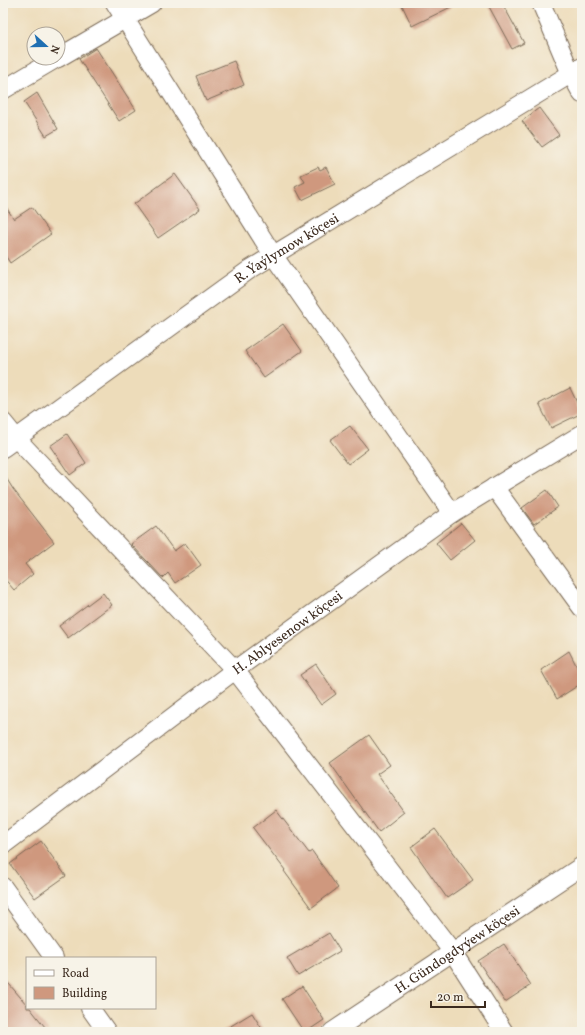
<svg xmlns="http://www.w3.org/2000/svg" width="585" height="1035" font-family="Vollkorn,serif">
	<rect width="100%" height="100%" fill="#f7f3e8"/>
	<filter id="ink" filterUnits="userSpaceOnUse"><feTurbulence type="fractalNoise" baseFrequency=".025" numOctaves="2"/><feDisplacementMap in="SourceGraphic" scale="8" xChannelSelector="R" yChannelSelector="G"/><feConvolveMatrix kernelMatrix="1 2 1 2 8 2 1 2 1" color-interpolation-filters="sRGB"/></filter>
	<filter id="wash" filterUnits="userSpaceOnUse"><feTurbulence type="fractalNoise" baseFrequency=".012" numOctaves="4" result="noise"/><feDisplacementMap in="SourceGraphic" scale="16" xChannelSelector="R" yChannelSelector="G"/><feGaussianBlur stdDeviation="0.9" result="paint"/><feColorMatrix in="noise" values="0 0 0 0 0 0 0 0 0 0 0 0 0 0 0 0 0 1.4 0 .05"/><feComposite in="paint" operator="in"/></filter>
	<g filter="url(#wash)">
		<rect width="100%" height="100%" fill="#eddcba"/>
		<g id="blocks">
			<!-- building -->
			<g fill="#cf987e">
				<polygon points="401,3 459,3 412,26"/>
				<polygon points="487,3 502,3 524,43 512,49"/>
				<polygon points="96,48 136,110 119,121 79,59"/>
				<polygon points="234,61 244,85 206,101 196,76"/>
				<polygon points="37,93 58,129 46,136 24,102"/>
				<polygon points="539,108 559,135 542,147 522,121"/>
				<polygon points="318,167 320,170 326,167 335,184 302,200 295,187 305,182 301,175"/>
				<polygon points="175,174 200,209 158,238 134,204"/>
				<polygon points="3,203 14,219 32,207 51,234 10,263 3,252"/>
				<polygon points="283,324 302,351 264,378 245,351"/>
				<polygon points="570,388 582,413 551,428 539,404"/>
				<polygon points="350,426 368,449 348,464 330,440"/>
				<polygon points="67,434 86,463 70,475 50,446"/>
				<polygon points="3,473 13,489 54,542 25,564 33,574 14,590 3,577"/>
				<polygon points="547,490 558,507 534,524 522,508"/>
				<polygon points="461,523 475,540 450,560 436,543"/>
				<polygon points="156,526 174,551 185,543 201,565 175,583 168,573 163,578 131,544"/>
				<polygon points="103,593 112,605 68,638 59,626"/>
				<polygon points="569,651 582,677 582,683 557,699 541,670"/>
				<polygon points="316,664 336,694 321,705 300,675"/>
				<polygon points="369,735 390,765 377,774 404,812 379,832 330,763"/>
				<polygon points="276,810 309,853 312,851 338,888 311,908 284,871 285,870 253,828"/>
				<polygon points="435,829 473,880 447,898 411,847"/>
				<polygon points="41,841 66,876 35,898 10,864"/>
				<polygon points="329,933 340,951 298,976 287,958"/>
				<polygon points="504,944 531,985 505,1002 478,961"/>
				<polygon points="3,977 27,1005 27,1008 30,1008 49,1032 10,1032 3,1023"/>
				<polygon points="302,986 324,1020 306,1032 304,1032 282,999"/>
				<polygon points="252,1013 264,1032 221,1032"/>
			</g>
		</g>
	</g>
	<g filter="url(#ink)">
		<use href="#blocks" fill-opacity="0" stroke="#796855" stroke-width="1"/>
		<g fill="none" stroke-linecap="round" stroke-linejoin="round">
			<defs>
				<g id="street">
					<polyline points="115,3 273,255 452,513"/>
					<polyline points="541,3 571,74 582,94"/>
					<polyline points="58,58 152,3"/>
					<polyline points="3,90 57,58"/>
					<polyline points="3,422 16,438 235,670 452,951 504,1032"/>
					<path id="s1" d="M3,448l246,-178 333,-203"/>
					<polyline points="494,487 582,608"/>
					<path id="s2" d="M3,845l232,-175 217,-157 130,-79"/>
					<polyline points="3,887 54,958"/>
					<polyline points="90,1008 107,1032"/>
					<path id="s3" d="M332,1032l250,-166"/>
				</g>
			</defs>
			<!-- street casing -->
			<use href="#street" stroke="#796855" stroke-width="20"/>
			<!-- street -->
			<use href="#street" stroke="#fff" stroke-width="18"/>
		</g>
	</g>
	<g text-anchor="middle" stroke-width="3" stroke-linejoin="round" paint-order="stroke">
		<!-- street labels -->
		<g font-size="14" fill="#3b2a1e" stroke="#f7f3e8">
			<text dy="5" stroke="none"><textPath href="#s1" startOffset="347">R. Ýaýlymow köçesi</textPath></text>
			<text dy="5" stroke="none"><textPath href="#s2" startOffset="355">H. Ablyesenow köçesi</textPath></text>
			<text dy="5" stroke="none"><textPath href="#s3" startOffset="150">H. Gündogdyýew köçesi</textPath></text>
		</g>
	</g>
	<!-- margin -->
	<rect width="585" height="1035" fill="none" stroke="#f7f3e8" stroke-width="16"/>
	<!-- legend -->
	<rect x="26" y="957" width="130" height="52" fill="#f7f3e8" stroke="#aca397"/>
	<rect x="34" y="970" width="20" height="6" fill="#ffffff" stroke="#aca397"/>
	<text x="62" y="977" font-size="12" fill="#3b2a1e">Road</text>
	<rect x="34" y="987" width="20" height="12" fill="#cf987e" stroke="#aca397"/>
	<text x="62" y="997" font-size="12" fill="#3b2a1e">Building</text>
	<!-- north arrow -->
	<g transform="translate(46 46) rotate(111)"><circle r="19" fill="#f7f3e8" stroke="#aca397"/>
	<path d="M0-3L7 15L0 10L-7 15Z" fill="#1f6fb2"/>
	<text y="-6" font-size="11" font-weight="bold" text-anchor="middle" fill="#3b2a1e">N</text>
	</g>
	<!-- scale -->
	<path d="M431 1001v6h54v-6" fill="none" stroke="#3b2a1e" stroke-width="2"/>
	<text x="437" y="1001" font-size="12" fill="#3b2a1e" stroke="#f7f3e8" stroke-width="3" paint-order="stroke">20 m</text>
</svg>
